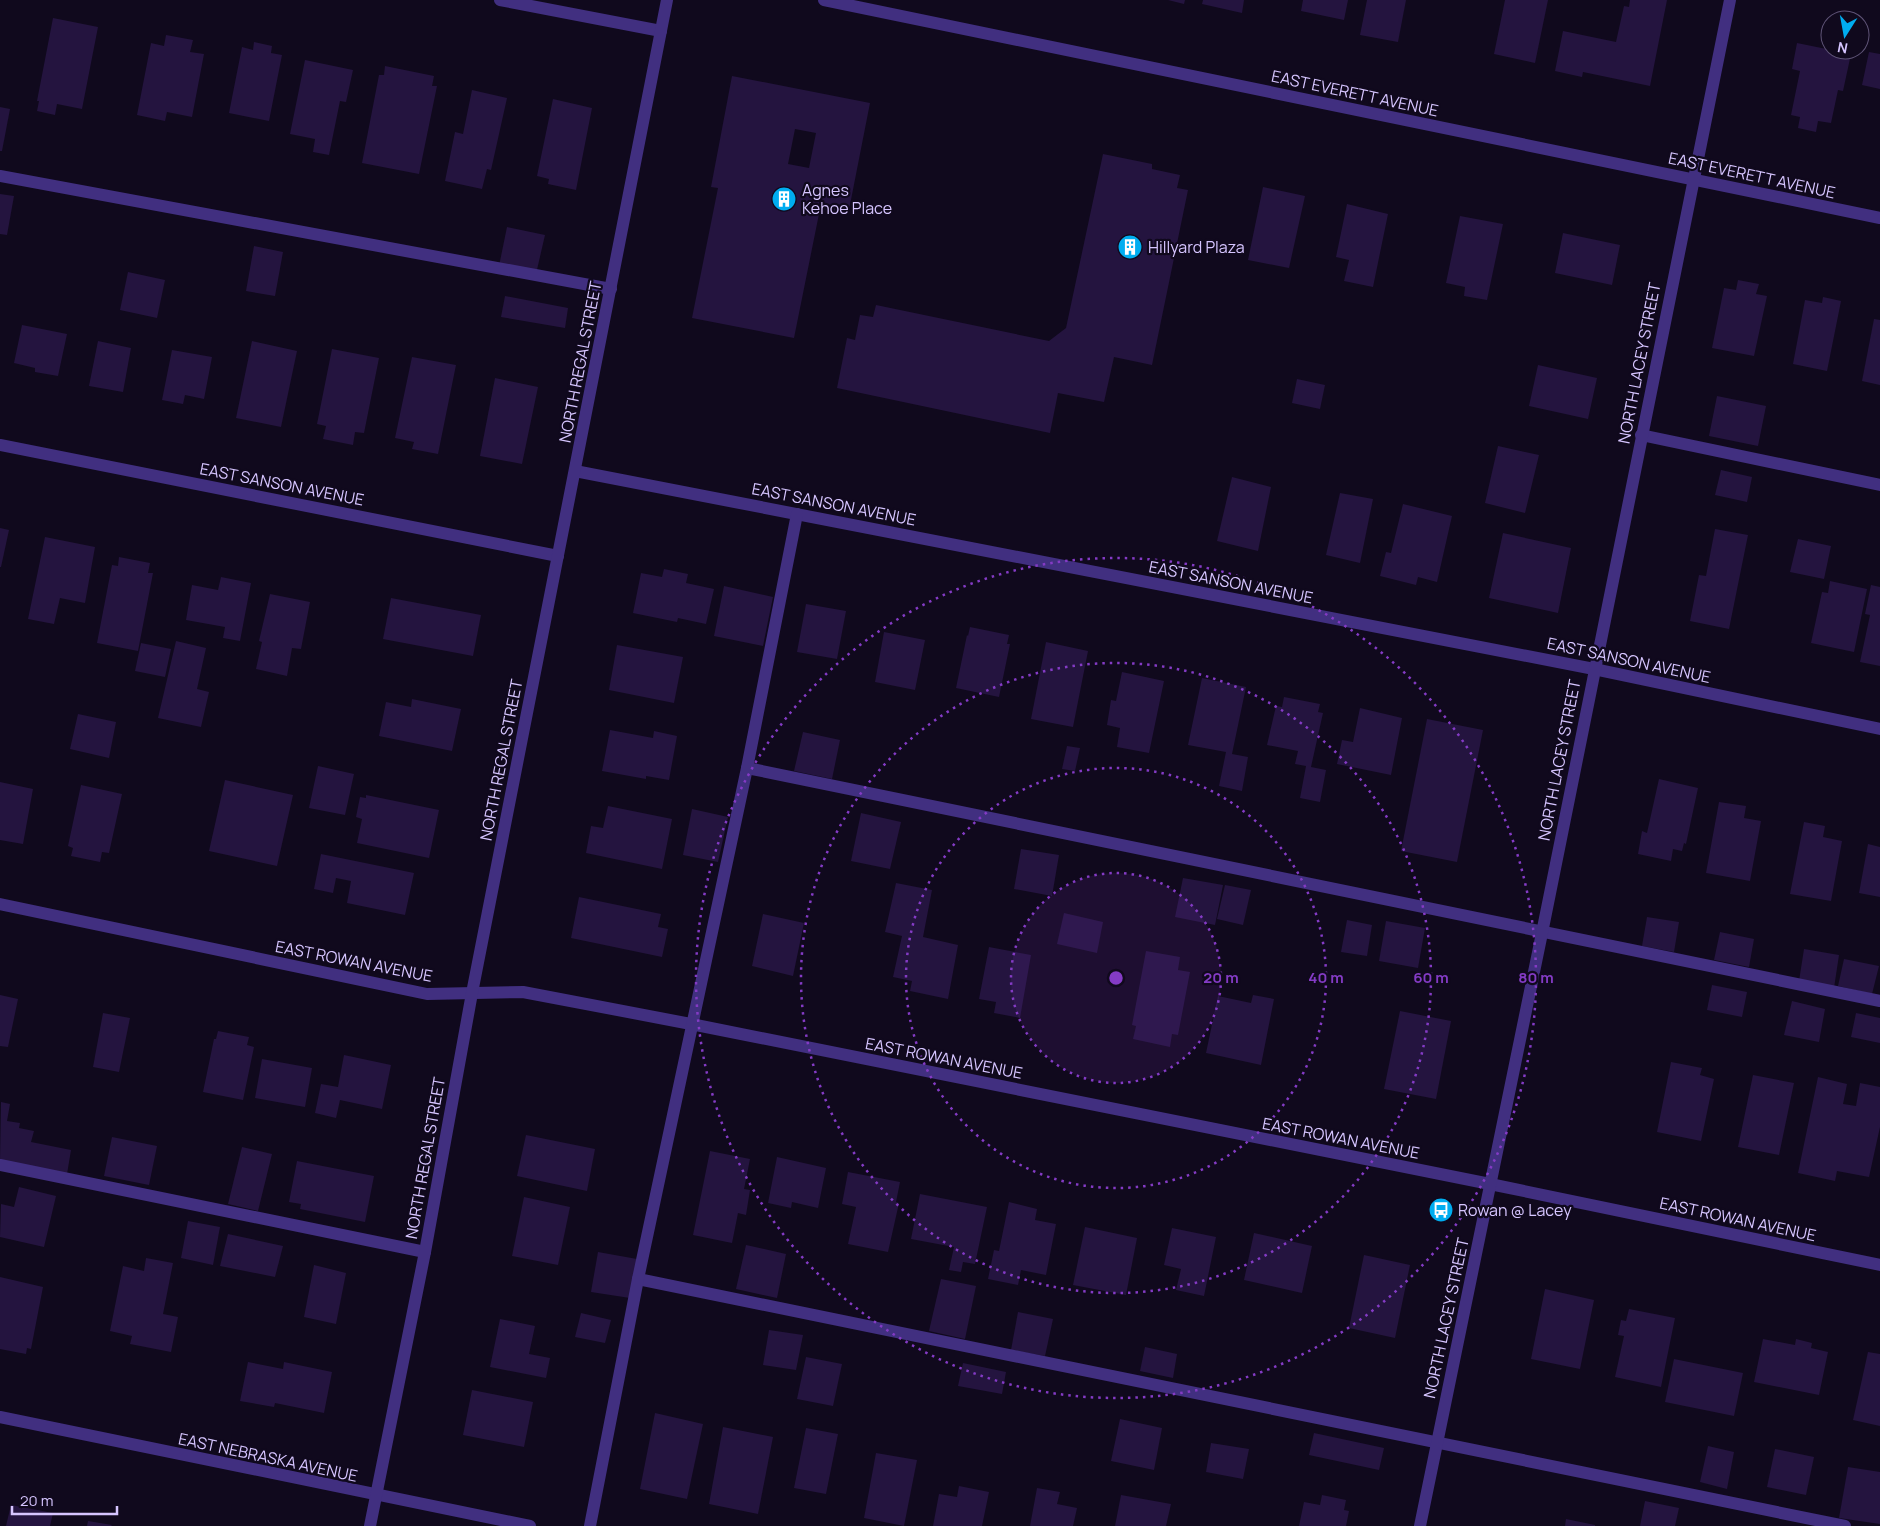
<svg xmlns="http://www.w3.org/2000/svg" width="1880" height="1526" font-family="Manrope,sans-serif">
	<rect width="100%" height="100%" fill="#10091d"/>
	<!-- building -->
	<g fill="#24143f" fill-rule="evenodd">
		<polygon points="1168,0 1185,0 1184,4"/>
		<polygon points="1203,0 1244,0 1242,13 1202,4"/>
		<polygon points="1303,0 1348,0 1344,20 1301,11"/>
		<polygon points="1367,0 1406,0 1398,42 1360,35"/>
		<polygon points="1505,0 1548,0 1535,63 1494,54"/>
		<polygon points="1630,0 1667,0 1650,86 1583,72 1582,77 1555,71 1563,31 1616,42 1624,6 1629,7"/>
		<polygon points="53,18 98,27 82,109 57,104 55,115 37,111 39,101 37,101"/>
		<polygon points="166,35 193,40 190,52 204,54 192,117 167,112 165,121 137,115 151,43 164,46"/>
		<polygon points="254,42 272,46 271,53 282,55 269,121 229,113 242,47 253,50"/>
		<polygon points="1797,43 1851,54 1843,91 1838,90 1831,123 1818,121 1816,132 1798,128 1800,117 1791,115 1800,71 1792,69"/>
		<polygon points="1869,52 1880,54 1880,89 1862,85"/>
		<polygon points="305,60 353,70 346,102 340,101 329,155 313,152 315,139 290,134"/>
		<polygon points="385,66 434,76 432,86 437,86 419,174 362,163 379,75 384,75"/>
		<path d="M732,76l138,27 -22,112 -28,-6 -26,129 -102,-20 26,-130 -7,-1zM795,129l21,4 -7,35 -21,-4z"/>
		<polygon points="472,90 507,98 491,170 487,169 482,189 445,181 455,132 463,134"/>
		<polygon points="553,99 592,108 576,190 548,184 549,179 537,176"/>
		<polygon points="0,107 10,109 2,151 0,151"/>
		<polygon points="1103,154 1152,164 1152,169 1180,175 1177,188 1188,190 1152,365 1114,357 1104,402 1058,393 1050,433 837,388 847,338 855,340 860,315 873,317 876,305 1049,341 1066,328"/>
		<polygon points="1263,187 1305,196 1289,268 1248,260"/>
		<polygon points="0,194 14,196 7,235 0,234"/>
		<polygon points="1347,204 1388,214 1373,287 1344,281 1349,260 1336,257"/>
		<polygon points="1460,216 1503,224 1487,300 1464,296 1465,287 1446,283"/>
		<polygon points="507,227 545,235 536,274 499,266"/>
		<polygon points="1563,233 1620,245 1612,285 1555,273"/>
		<polygon points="254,246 283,252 275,296 246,291"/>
		<polygon points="128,272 165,280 157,318 120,310"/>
		<polygon points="1738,280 1759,284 1756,294 1767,296 1754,356 1712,348 1724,288 1736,290"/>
		<polygon points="505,296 568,308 565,328 501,317"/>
		<polygon points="1823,297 1841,301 1827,371 1793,364 1805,300 1822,303"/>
		<polygon points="1874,319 1880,320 1880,385 1862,381"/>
		<polygon points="22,325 67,334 58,376 35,372 35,368 14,363"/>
		<polygon points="98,341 131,348 123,392 89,386"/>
		<polygon points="252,341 297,351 281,427 236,418"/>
		<polygon points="332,349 379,358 364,433 355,432 353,445 323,439 326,426 317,424"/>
		<polygon points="172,350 212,357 204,399 185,395 183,404 162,400"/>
		<polygon points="412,357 456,365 438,454 412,449 414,442 395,438"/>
		<polygon points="1538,365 1597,378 1588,419 1529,406"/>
		<polygon points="495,378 538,387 522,464 480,456"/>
		<polygon points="1297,379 1325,385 1320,409 1292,403"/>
		<polygon points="1717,396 1766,406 1758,446 1709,436"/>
		<polygon points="1498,446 1539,455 1525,513 1485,503"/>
		<polygon points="1721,470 1752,477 1747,502 1715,495"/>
		<polygon points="1232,477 1271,487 1258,551 1217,541"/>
		<polygon points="1340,493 1373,499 1360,563 1326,555"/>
		<polygon points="1403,504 1452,516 1437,582 1418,577 1416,585 1380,576 1386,552 1391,553"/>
		<polygon points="0,528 9,530 1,567 0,567"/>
		<polygon points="1715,529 1748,535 1729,629 1690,621 1699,575 1706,576"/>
		<polygon points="1503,533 1571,548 1558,613 1489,598"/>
		<polygon points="45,537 95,547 85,603 60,598 54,624 28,619"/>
		<polygon points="1798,539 1831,546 1824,579 1790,572"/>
		<polygon points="119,557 150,563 148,573 153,573 138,651 97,643 112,565 118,566"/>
		<polygon points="664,569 688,574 686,583 714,589 706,624 678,618 677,622 633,613 641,573 662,577"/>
		<polygon points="221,577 251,583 240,641 223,638 225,627 186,620 192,585 218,590"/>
		<polygon points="1830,581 1867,589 1854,652 1811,643 1822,592 1828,593"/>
		<polygon points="1871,585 1880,587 1880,666 1860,662 1870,615 1865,614"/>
		<polygon points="724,586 773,597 763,646 714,636"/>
		<polygon points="270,594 310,602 301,649 292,648 287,676 256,669 262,642 259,641"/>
		<polygon points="391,598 481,615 473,656 383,639"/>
		<polygon points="806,604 846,611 837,659 797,652"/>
		<polygon points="970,627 1009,635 1007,644 1010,644 999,697 956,688 967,635 968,636"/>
		<polygon points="884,632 925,640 915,690 875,682"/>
		<polygon points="176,641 206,648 197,689 209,692 201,727 158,718"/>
		<polygon points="1046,642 1088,651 1073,727 1031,719"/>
		<polygon points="141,643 171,649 165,677 135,671"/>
		<polygon points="617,645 683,657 674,703 609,690"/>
		<polygon points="1122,672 1164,681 1149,753 1117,747 1120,728 1107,725 1111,700 1116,701"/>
		<polygon points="1202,678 1246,687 1232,754 1248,757 1242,791 1219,786 1226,752 1188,745"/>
		<polygon points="1284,697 1320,704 1318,712 1323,713 1311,767 1326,770 1320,802 1300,798 1306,766 1295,764 1298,751 1267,745 1276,706 1282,707"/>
		<polygon points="412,699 461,709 452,751 379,736 386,702 411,707"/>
		<polygon points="1360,708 1402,718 1391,775 1337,764 1342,740 1353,742"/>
		<polygon points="78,714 116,722 109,758 70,749"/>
		<polygon points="1427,719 1483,730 1457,862 1401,851"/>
		<polygon points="610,730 653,738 654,731 677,736 669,780 646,776 646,779 602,771"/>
		<polygon points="803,732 840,740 832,779 794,771"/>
		<polygon points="1067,746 1080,748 1075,771 1062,769"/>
		<polygon points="318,766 354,774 345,815 309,808"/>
		<polygon points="1659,779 1698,788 1686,844 1684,843 1682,851 1673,849 1671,861 1638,854 1642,831 1647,833"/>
		<polygon points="225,780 293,795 277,866 209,851"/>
		<polygon points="0,782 33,789 23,844 0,840"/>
		<polygon points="81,785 122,794 109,853 102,852 100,862 71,856 73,848 68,846"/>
		<polygon points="366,795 439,810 429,858 357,843 362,819 356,817 360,797 366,798"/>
		<polygon points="1719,802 1746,806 1744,818 1761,821 1750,881 1706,873"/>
		<polygon points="608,806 672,819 662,869 586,853 591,826 603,828"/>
		<polygon points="692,809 728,817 718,862 683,855"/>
		<polygon points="861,813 901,822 890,869 851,861"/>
		<polygon points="1804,822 1825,826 1823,837 1842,841 1831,901 1790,894"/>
		<polygon points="1868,844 1880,847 1880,897 1859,893"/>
		<polygon points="1021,849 1059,855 1052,896 1014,889"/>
		<polygon points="321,854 414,873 405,915 347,903 351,881 336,878 333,893 314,889"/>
		<polygon points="1183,878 1223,885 1215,925 1175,917"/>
		<polygon points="896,883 932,890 923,937 958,945 948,999 910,991 912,981 893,977 902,936 885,932"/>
		<polygon points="1225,885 1251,890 1243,925 1217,919"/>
		<polygon points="579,897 661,914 658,927 668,929 662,957 571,938"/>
		<polygon points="1064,913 1103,922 1097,953 1057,944"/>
		<polygon points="763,914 804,923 793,976 752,966"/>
		<polygon points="1647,917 1679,922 1674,952 1642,946"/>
		<polygon points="1347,920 1372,925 1367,956 1341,952"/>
		<polygon points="1386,921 1425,928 1418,968 1379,961"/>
		<polygon points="1720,932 1754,939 1749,967 1714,960"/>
		<polygon points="989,947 1031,955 1020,1018 994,1013 996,1002 979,999"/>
		<polygon points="1804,949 1839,955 1834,988 1799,981"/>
		<polygon points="1146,951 1180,957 1178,970 1190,972 1178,1035 1172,1034 1170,1047 1133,1039 1136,1026 1132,1025"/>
		<polygon points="1844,959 1879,966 1872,994 1838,986"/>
		<polygon points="1712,985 1747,992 1742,1017 1707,1010"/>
		<polygon points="0,995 18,999 8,1047 0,1046"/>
		<polygon points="1253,995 1274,999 1261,1065 1206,1053 1218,996 1251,1003"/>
		<polygon points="1792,1001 1825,1009 1819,1042 1784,1035"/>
		<polygon points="1400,1011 1451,1021 1436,1099 1384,1089"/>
		<polygon points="103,1013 130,1018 119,1072 93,1067"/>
		<polygon points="1856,1013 1880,1018 1880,1043 1851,1037"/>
		<polygon points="218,1031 249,1037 247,1045 254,1047 243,1100 203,1092 214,1039 216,1039"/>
		<polygon points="344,1055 391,1065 382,1109 340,1100 336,1118 315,1113 321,1084 338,1087"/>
		<polygon points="262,1059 312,1068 305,1107 255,1098"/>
		<polygon points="1671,1062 1702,1068 1700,1075 1714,1079 1701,1141 1657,1132"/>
		<polygon points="1753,1075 1794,1083 1779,1155 1738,1147"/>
		<polygon points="1818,1077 1847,1084 1843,1104 1856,1106 1860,1083 1880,1087 1880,1127 1869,1177 1837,1171 1835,1181 1798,1173"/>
		<polygon points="1,1102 10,1104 7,1121 20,1123 19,1128 34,1131 31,1142 71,1150 67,1174 0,1160"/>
		<polygon points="526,1135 595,1149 587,1191 517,1176"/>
		<polygon points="112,1137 157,1146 149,1185 104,1176"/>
		<polygon points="242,1147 272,1154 258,1211 228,1204"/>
		<polygon points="710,1151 750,1159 744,1189 750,1190 746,1215 738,1213 732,1243 693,1235"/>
		<polygon points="777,1157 826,1168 818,1208 792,1202 791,1208 768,1203"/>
		<polygon points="297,1161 374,1176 365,1222 300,1209 301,1204 289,1202"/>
		<polygon points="848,1172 900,1182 896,1202 899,1203 888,1252 848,1244 856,1207 842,1204"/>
		<polygon points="19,1187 56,1196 44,1247 0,1237 1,1204 14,1207"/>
		<polygon points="920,1194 987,1207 975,1264 963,1262 961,1272 949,1270 954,1247 911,1239"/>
		<polygon points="524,1197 570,1207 558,1265 512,1256"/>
		<polygon points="1009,1202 1037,1209 1035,1220 1056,1224 1046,1275 1021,1270 1018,1285 988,1279 994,1250 999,1251"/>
		<polygon points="188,1221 220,1227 213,1265 181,1258"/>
		<polygon points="1085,1227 1137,1238 1126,1295 1073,1285"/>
		<polygon points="1172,1228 1216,1237 1204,1296 1176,1290 1181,1269 1164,1265"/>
		<polygon points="1254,1233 1312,1246 1302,1293 1244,1280"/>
		<polygon points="228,1234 283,1246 275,1277 220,1266"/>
		<polygon points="746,1245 786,1254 777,1298 736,1289"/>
		<polygon points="598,1252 637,1259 630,1298 591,1292"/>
		<polygon points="1364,1255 1410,1265 1395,1338 1349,1328"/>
		<polygon points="146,1258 173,1263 163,1314 178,1317 171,1352 130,1344 132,1336 110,1331 123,1266 144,1271"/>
		<polygon points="314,1265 346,1273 336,1324 304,1317"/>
		<polygon points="0,1277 43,1287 31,1349 27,1348 26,1354 0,1349"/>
		<polygon points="941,1279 976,1286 965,1339 929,1331"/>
		<polygon points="1545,1289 1594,1300 1580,1369 1531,1359"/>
		<polygon points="1629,1309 1675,1318 1661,1387 1615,1377 1624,1336 1618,1335 1621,1320 1626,1321"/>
		<polygon points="1018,1312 1053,1319 1045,1356 1011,1350"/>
		<polygon points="581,1313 611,1320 605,1343 575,1337"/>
		<polygon points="500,1319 535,1326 529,1354 550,1358 546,1378 490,1367"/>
		<polygon points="769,1330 803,1335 796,1370 763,1365"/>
		<polygon points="1763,1339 1795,1345 1796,1339 1812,1343 1811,1348 1828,1352 1819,1395 1754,1382"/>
		<polygon points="1145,1347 1177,1354 1173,1378 1140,1371"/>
		<polygon points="1868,1352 1880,1354 1880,1426 1853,1420"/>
		<polygon points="806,1357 842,1364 833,1406 797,1399"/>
		<polygon points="1674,1359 1743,1373 1734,1416 1665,1402"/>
		<polygon points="248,1362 283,1369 284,1362 332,1372 324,1413 275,1403 274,1407 240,1401"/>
		<polygon points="963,1363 1006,1372 1002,1394 958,1386"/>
		<polygon points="472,1390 533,1402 524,1447 463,1435"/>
		<polygon points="655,1413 703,1424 687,1499 640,1489"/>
		<polygon points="1120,1419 1162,1428 1154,1470 1111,1461"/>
		<polygon points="723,1427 773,1437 758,1514 709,1504"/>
		<polygon points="806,1428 838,1434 826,1494 794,1488"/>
		<polygon points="1314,1433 1384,1448 1379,1470 1309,1455"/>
		<polygon points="1211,1443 1249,1449 1243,1479 1206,1472"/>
		<polygon points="1708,1446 1734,1452 1727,1489 1700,1482"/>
		<polygon points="1775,1449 1814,1457 1806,1495 1767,1487"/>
		<polygon points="876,1453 917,1460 904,1526 864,1518"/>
		<polygon points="1848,1467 1880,1472 1880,1524 1839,1518"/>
		<polygon points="959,1486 989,1492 982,1526 933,1526 939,1494 957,1497"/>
		<polygon points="1037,1488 1060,1492 1057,1504 1077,1508 1073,1526 1030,1526"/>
		<polygon points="1121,1495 1171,1504 1166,1526 1115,1526"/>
		<polygon points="1322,1495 1346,1500 1344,1510 1349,1511 1346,1526 1299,1526 1304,1502 1320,1505"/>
		<polygon points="1645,1501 1679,1508 1675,1526 1640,1526"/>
		<polygon points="11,1505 53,1513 50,1526 6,1526"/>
		<polygon points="1566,1519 1595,1525 1595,1526 1565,1526"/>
		<polygon points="88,1521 112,1525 111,1526 87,1526"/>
	</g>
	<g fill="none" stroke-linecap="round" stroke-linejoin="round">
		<!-- minor -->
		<g stroke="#412f80" stroke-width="12">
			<polyline points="500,0 661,31"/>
			<polyline points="824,0 1880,218"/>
			<polyline points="0,176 611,289"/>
			<polyline points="1641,435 1880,485"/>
			<polyline points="0,445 558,556"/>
			<polyline points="575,471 1594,669 1880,729"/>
			<polyline points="747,768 1880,1001"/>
			<polyline points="0,904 427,994 523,992 691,1024 1490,1184 1880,1265"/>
			<polyline points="0,1165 425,1252"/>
			<polyline points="638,1279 1845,1526"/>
			<polyline points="0,1417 530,1526"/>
			<polyline points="370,1526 425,1252 472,993 667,0"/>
			<polyline points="590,1526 638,1279 747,768 797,514"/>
			<polyline points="1420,1526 1542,933 1730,0"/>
		</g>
	</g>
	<!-- distance rings -->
	<circle cx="1116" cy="978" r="105" fill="#843bc5" fill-opacity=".12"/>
	<g fill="none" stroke="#843bc5" stroke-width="2.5" stroke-dasharray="2.5 5">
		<circle cx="1116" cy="978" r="105"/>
		<circle cx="1116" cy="978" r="210"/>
		<circle cx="1116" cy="978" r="315"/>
		<circle cx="1116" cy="978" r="420"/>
	</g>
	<!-- icons -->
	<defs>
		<symbol id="building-disc" viewBox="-11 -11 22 22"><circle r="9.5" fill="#00adf0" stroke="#10091d"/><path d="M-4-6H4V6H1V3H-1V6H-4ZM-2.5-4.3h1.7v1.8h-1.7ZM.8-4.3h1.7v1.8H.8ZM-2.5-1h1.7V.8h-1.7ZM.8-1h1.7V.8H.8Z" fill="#fff"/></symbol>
		<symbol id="bus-disc" viewBox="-11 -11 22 22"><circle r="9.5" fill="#00adf0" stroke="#10091d"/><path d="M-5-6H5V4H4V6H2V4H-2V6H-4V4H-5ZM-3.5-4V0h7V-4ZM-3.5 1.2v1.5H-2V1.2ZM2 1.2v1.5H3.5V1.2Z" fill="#fff"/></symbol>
	</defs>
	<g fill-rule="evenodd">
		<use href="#building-disc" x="770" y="185" width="28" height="28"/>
		<use href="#building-disc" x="1116" y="233" width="28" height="28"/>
		<use href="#bus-disc" x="1427" y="1196" width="28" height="28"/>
	</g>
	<g text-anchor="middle" stroke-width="4.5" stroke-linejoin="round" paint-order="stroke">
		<!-- street labels -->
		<g font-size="16" fill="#d6c5ff" stroke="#10091d">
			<text transform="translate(1355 93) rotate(12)" y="6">EAST EVERETT AVENUE</text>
			<text transform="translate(1752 175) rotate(12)" y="6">EAST EVERETT AVENUE</text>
			<text transform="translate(580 362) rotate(-79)" y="6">NORTH REGAL STREET</text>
			<text transform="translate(1639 363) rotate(-79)" y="6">NORTH LACEY STREET</text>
			<text transform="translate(282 484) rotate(11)" y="6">EAST SANSON AVENUE</text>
			<text transform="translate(834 504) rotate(11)" y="6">EAST SANSON AVENUE</text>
			<text transform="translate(1231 582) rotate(11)" y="6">EAST SANSON AVENUE</text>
			<text transform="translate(1629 660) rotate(12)" y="6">EAST SANSON AVENUE</text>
			<text transform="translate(501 760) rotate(-79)" y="6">NORTH REGAL STREET</text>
			<text transform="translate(1559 760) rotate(-79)" y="6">NORTH LACEY STREET</text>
			<text transform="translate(354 961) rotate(11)" y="6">EAST ROWAN AVENUE</text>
			<text transform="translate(944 1058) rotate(11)" y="6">EAST ROWAN AVENUE</text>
			<text transform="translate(1341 1138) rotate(11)" y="6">EAST ROWAN AVENUE</text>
			<text transform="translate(425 1158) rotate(-80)" y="6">NORTH REGAL STREET</text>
			<text transform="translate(1738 1219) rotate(12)" y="6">EAST ROWAN AVENUE</text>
			<text transform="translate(1446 1318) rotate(-78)" y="6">NORTH LACEY STREET</text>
			<text transform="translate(268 1457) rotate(12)" y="6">EAST NEBRASKA AVENUE</text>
		</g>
		<!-- poi labels -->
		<g font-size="16" fill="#d6c5ff" stroke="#10091d" text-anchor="start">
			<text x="802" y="196">Agnes<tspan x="802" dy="18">Kehoe Place</tspan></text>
			<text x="1148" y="253">Hillyard Plaza</text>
			<text x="1458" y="1216">Rowan @ Lacey</text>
		</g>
	</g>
	<circle cx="1116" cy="978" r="8" fill="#843bc5" stroke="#10091d" stroke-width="2.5"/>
	<g font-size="15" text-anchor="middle" font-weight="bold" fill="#843bc5" stroke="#10091d" stroke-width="4.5" stroke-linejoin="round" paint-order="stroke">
		<text x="1221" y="983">20 m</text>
		<text x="1326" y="983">40 m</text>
		<text x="1431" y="983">60 m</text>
		<text x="1536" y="983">80 m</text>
	</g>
	<!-- north arrow -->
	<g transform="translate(1845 35) rotate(191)"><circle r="24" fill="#10091d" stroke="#5f5477"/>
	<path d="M0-4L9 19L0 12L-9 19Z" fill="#00adf0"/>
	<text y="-8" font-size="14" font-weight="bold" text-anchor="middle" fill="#d6c5ff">N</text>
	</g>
	<!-- scale -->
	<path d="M12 1506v8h105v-8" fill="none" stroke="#d6c5ff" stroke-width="2.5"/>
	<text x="20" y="1506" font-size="15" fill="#d6c5ff" stroke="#10091d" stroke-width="4" paint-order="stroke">20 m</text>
</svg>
